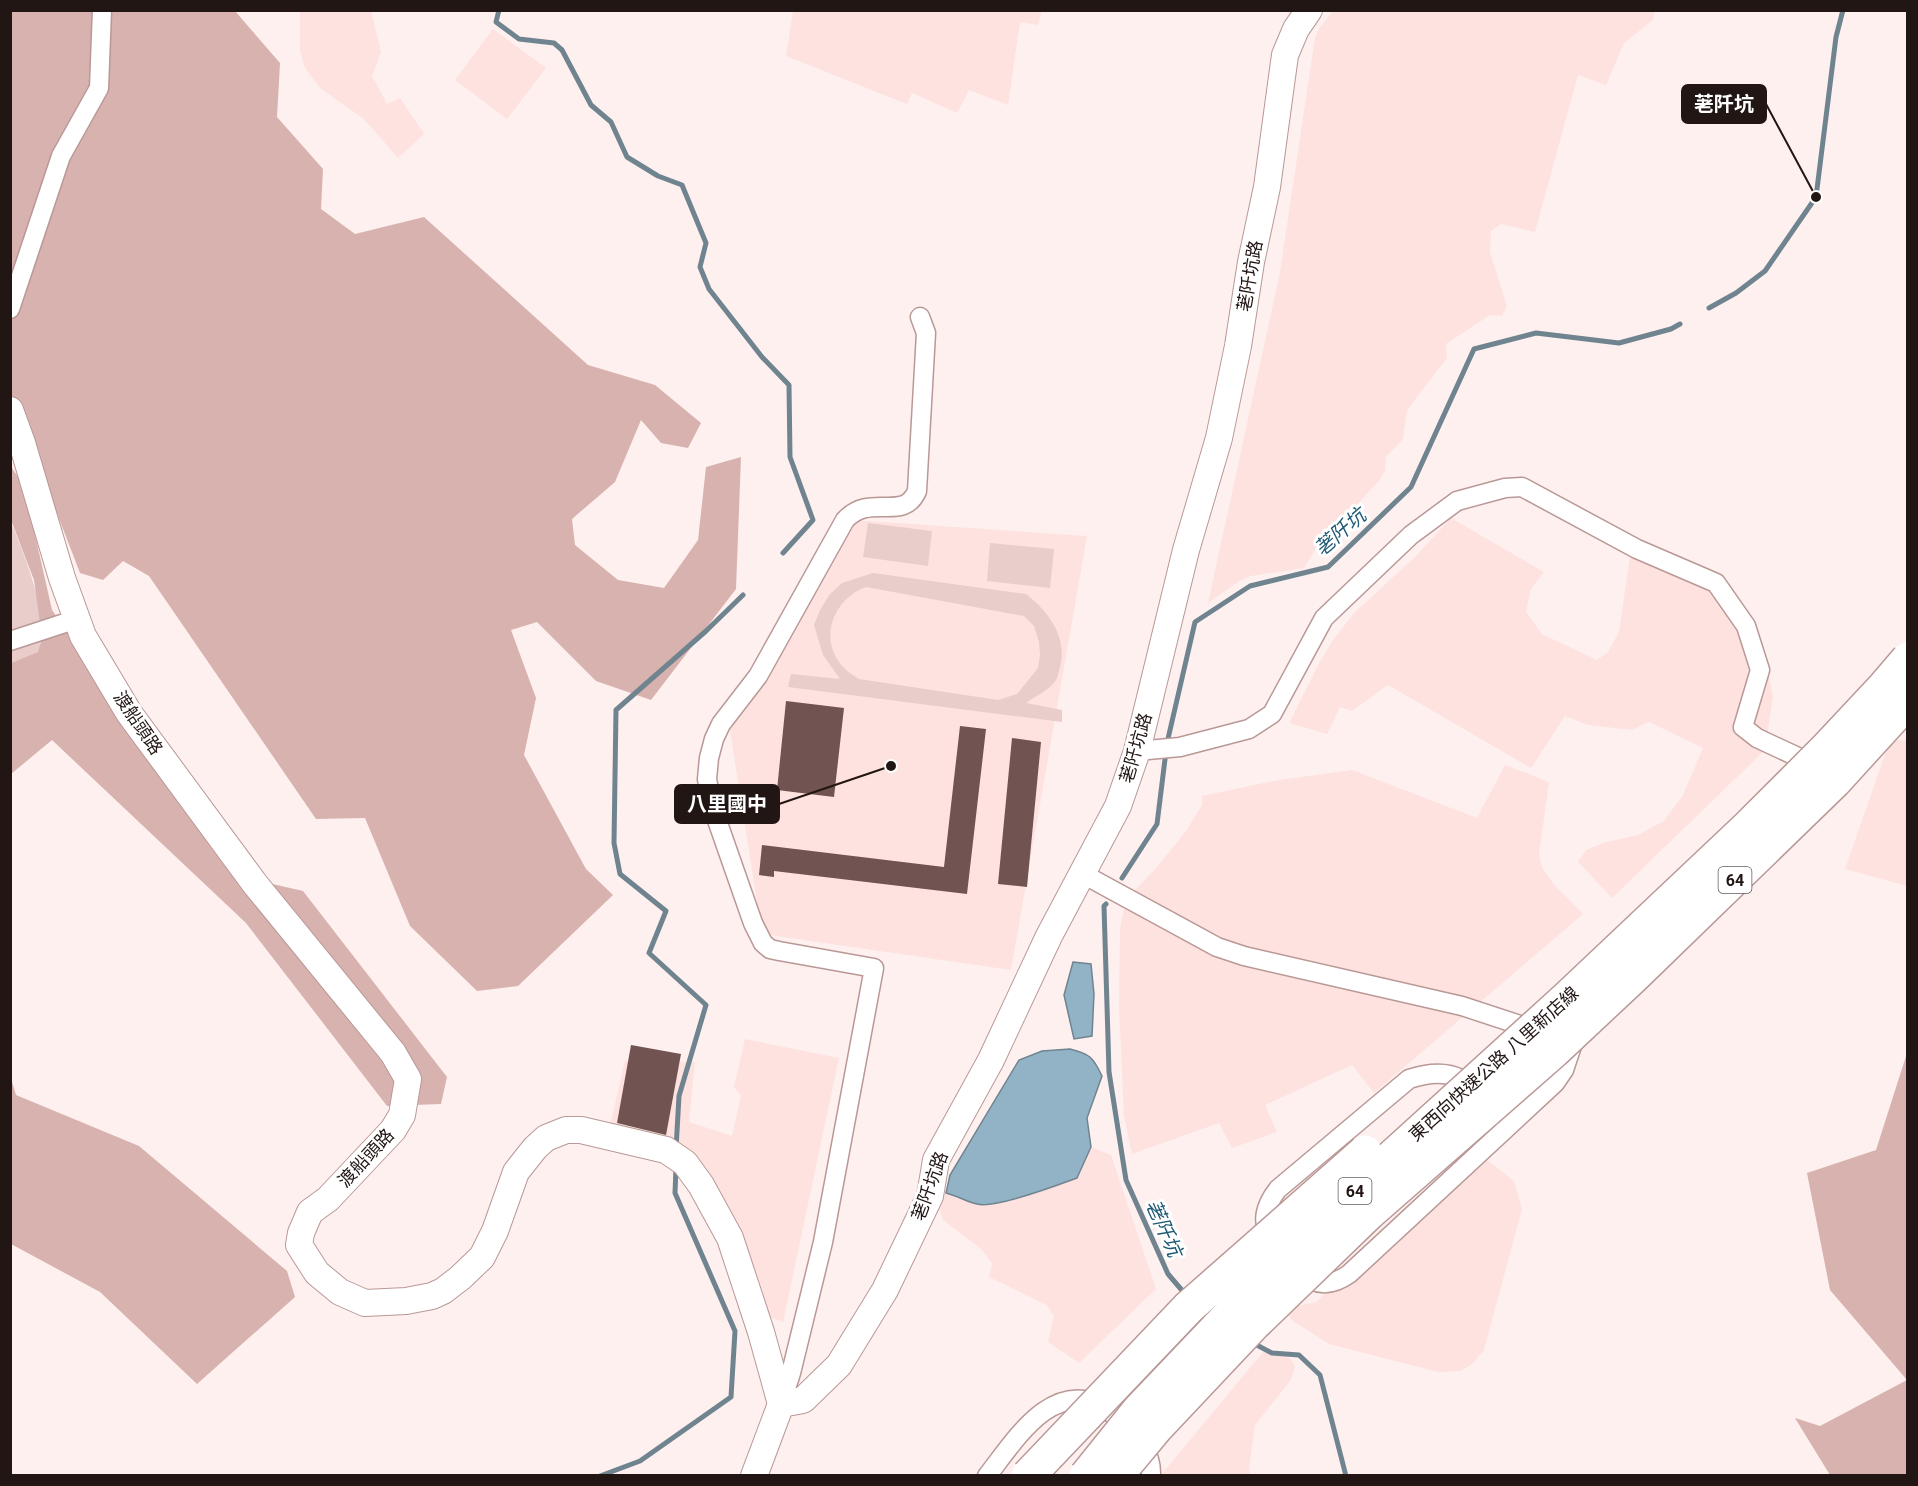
<svg xmlns="http://www.w3.org/2000/svg" width="1918" height="1486" font-family="Roboto,'Noto Sans TC',sans-serif">
	<rect width="100%" height="100%" fill="#fef0ef"/>
	<!-- built -->
	<g fill="#fde2e0">
		<polygon points="1334,10 1655,11 1653,20 1624,43 1606,85 1578,75 1535,232 1501,224 1491,231 1490,252 1507,306 1502,316 1490,315 1446,344 1447,358 1407,410 1403,439 1386,457 1385,471 1378,482 1352,510 1344,515 1321,539 1304,568 1251,576 1241,580 1208,603 1280,272 1315,38 1320,27"/>
		<polygon points="300,11 371,11 381,52 372,76 387,104 400,98 424,134 398,158 364,119 320,88 305,68 300,50"/>
		<polygon points="793,11 793,10 1042,11 1038,25 1020,22 1008,105 969,90 957,113 912,93 907,104 786,56"/>
		<polygon points="493,29 546,68 507,119 455,80"/>
		<polygon points="1451,518 1544,572 1531,589 1526,612 1542,634 1597,660 1608,652 1619,632 1631,549 1721,587 1762,646 1773,696 1765,750 1612,898 1578,862 1586,850 1606,842 1638,835 1664,821 1683,795 1703,748 1649,722 1632,730 1588,725 1565,716 1531,768 1388,685 1352,711 1340,707 1327,734 1289,723 1318,665 1333,640 1354,613 1416,556"/>
		<polygon points="853,520 1087,536 1011,970 762,934 730,731"/>
		<polygon points="1897,740 1907,740 1907,886 1845,869 1889,743"/>
		<polygon points="1505,765 1549,782 1539,854 1542,868 1555,886 1583,914 1374,1093 1352,1065 1265,1105 1277,1132 1232,1148 1219,1123 1132,1154 1124,1116 1119,1005 1120,929 1124,908 1131,894 1157,867 1186,831 1202,805 1202,796 1273,781 1352,770 1477,818"/>
		<polygon points="745,1039 839,1058 783,1322 762,1314 704,1168 609,1130 625,1061 695,1062 689,1122 732,1136 741,1096 734,1087"/>
		<polygon points="1091,1147 1111,1155 1156,1289 1079,1363 1048,1342 1054,1316 1047,1305 989,1277 992,1263 980,1248 943,1220 938,1205 946,1193 961,1197 978,1205 1006,1201 1049,1189 1077,1178"/>
		<polygon points="1469,1155 1486,1159 1514,1181 1522,1209 1484,1350 1472,1364 1461,1371 1438,1372 1329,1344 1293,1321 1287,1313 1289,1308 1316,1302"/>
		<polygon points="1272,1351 1290,1358 1295,1366 1291,1380 1255,1425 1249,1469 1251,1475 1160,1476 1263,1352"/>
	</g>
	<!-- green -->
	<g fill="#e8cdcb" fill-rule="evenodd">
		<path d="M10,520c15,37 39,92 29,132l-28,11z"/>
		<polygon points="868,523 932,531 928,566 863,557"/>
		<polygon points="990,543 1054,549 1050,588 987,581"/>
		<path d="M873,573l153,21c22,17 42,43 34,73 -1,4 -2,10 -4,13 -6,10 -22,17 -30,23l36,7v12l-274,-35 3,-13 49,5 -17,-24 -9,-30 6,-15 10,-16 12,-11zM866,587l158,29 10,10 5,16 1,13 -2,13 -21,26 -19,6 -139,-21c-5,-3 -11,-7 -15,-11 -27,-28 -11,-69 22,-81z"/>
	</g>
	<!-- forest -->
	<g fill="#d8b2af">
		<polygon points="11,11 235,11 280,63 277,117 323,169 321,209 355,234 424,217 588,365 655,385 701,423 688,448 661,443 641,420 615,482 572,519 575,545 618,580 664,588 698,540 706,467 741,457 736,589 651,700 596,681 537,622 511,630 536,698 524,755 586,869 613,895 518,986 477,991 410,926 365,818 316,819 149,576 123,561 103,580 80,573 11,394"/>
		<polygon points="10,465 24,486 52,610 237,876 303,891 447,1077 441,1104 387,1106 246,923 52,740 11,774 11,663 38,652 42,638 34,580 11,520"/>
		<polygon points="1907,1053 1907,1475 1830,1475 1795,1418 1820,1426 1907,1380 1830,1290 1807,1173 1876,1150"/>
		<polygon points="10,1075 16,1095 139,1146 287,1271 295,1297 197,1384 100,1292 11,1244"/>
	</g>
	<!-- water -->
	<g fill="#92b3c5" stroke="#708490" stroke-width="1.5">
		<polygon points="1073,962 1091,964 1094,994 1092,1036 1074,1039 1064,995"/>
		<path d="M1070,1049c20,5 23,8 32,27l-15,42 4,29 -14,31c-19,7 -82,31 -100,26 -10,-2 -19,-8 -31,-11l4,-18 69,-115 23,-9z"/>
	</g>
	<g fill="none" stroke-linecap="round" stroke-linejoin="round">
		<!-- stream -->
		<g stroke="#708490" stroke-width="5">
			<polyline points="499,10 496,22 519,39 554,43 562,50 591,105 611,122 627,157 658,176 682,185 706,243 700,267 709,289 762,357 789,385 790,457 813,520 783,553"/>
			<polyline points="1709,308 1736,293 1765,271 1816,197 1836,37 1843,10"/>
			<polyline points="1122,878 1157,824 1167,743 1195,622 1250,586 1328,567 1411,487 1474,349 1536,333 1619,343 1671,329 1680,324"/>
			<polyline points="1106,904 1104,906 1109,1072 1126,1180 1168,1274 1186,1295"/>
			<polyline points="676,1149 679,1096 706,1005 649,953 666,911 620,874 614,843 616,710 706,631 743,595"/>
			<polyline points="1251,1342 1272,1353 1299,1355 1320,1375 1346,1476"/>
			<polyline points="600,1476 640,1461 731,1397 735,1331 675,1193 676,1167"/>
		</g>
	</g>
	<!-- building -->
	<g fill="#715351">
		<polygon points="786,701 844,708 834,797 777,790"/>
		<polygon points="960,726 986,729 967,894 774,871 774,877 759,875 762,845 944,867"/>
		<polygon points="1012,738 1041,742 1027,887 998,884"/>
		<polygon points="631,1045 681,1054 666,1135 617,1123"/>
	</g>
	<g fill="none" stroke-linecap="round" stroke-linejoin="round">
		<defs>
			<g id="street">
				<polyline points="10,309 61,156 99,88 102,10"/>
				<polyline points="10,641 77,619"/>
				<polyline points="1137,751 1180,747 1249,729 1272,714 1324,618 1411,535 1457,501 1505,488 1522,487 1637,549 1716,583 1746,626 1760,670 1743,727 1757,738 1817,766"/>
				<polyline points="1081,873 1217,947 1244,956 1462,1006 1538,1031"/>
				<path d="M1273,1239c-14,-16 -7,-35 5,-50l131,-110c54,-18 66,11 98,48"/>
				<path d="M1300,1272c16,15 32,14 49,2l206,-191 9,-13 9,-27 -3,-1"/>
				<path d="M781,1404l10,-31 32,-131 51,-274 -95,-17 -9,-2 -7,-6 -10,-20 -41,-117 -5,-27 2,-21 5,-19 7,-15 37,-48 87,-156c26,-28 58,3 72,-29l9,-158 -6,-16"/>
				<path d="M987,1476c27,-34 64,-97 115,-70 8,4 15,13 22,18 15,15 28,29 27,52"/>
			</g>
			<g id="secondary">
				<polyline points="10,410 22,443 62,578 83,636 129,713 255,884 393,1053 408,1079 402,1115 393,1130 328,1199 310,1212 301,1233 299,1245 317,1273 340,1292 365,1303 406,1301 432,1296 443,1291 460,1278 482,1257 495,1231 516,1172 535,1148 546,1138 566,1130 581,1130 666,1150 685,1163 701,1185 730,1238 761,1332 781,1404"/>
				<polyline points="754,1476 781,1404 803,1400 839,1365 885,1290 930,1196 936,1160 991,1060 1049,936 1118,806 1137,751 1186,550 1219,438 1238,346 1251,262 1267,187 1285,55 1296,29 1309,10"/>
			</g>
		</defs>
		<!-- street casing -->
		<use href="#street" stroke="#b99896" stroke-width="21"/>
		<!-- secondary casing -->
		<use href="#secondary" stroke="#b99896" stroke-width="28"/>
		<!-- street -->
		<use href="#street" stroke="#fff" stroke-width="18"/>
		<!-- secondary -->
		<use href="#secondary" stroke="#fff" stroke-width="26"/>
		<defs>
			<g id="highway-bridge">
				<polyline points="1028,1476 1189,1307 1365,1152"/>
				<polyline points="1086,1476 1139,1410 1237,1307 1351,1194 1568,997 1749,826 1825,750 1884,687 1908,659"/>
				<polyline points="1116,1476 1156,1428 1254,1324 1369,1213 1554,1051 1633,977 1834,782 1908,701"/>
			</g>
		</defs>
		<!-- highway-bridge casing -->
		<use href="#highway-bridge" stroke="#b99896" stroke-width="36" stroke-linecap="butt"/>
		<!-- highway-bridge -->
		<use href="#highway-bridge" stroke="#fff" stroke-width="33"/>
	</g>
	<g text-anchor="middle" stroke-width="6" stroke-linejoin="round" paint-order="stroke">
		<!-- shield labels -->
		<g fill="#fff" stroke="#645c5b" stroke-width="1.5">
			<rect x="1718.5" y="867" width="33" height="26" rx="4.5"/>
			<rect x="1338.5" y="1178" width="33" height="26" rx="4.5"/>
		</g>
		<g font-size="16" font-weight="bold" fill="#221615">
			<text x="1735" y="886">64</text>
			<text x="1355" y="1197">64</text>
		</g>
		<!-- street labels -->
		<g font-size="18" fill="#221615" stroke="#fff">
			<text transform="translate(1250 276) rotate(-80)" y="6">荖阡坑路</text>
			<text transform="translate(138 723) rotate(56)" y="6">渡船頭路</text>
			<text transform="translate(1136 748) rotate(-74)" y="6">荖阡坑路</text>
			<text transform="translate(1494 1064) rotate(-42)" y="6">東西向快速公路 八里新店線</text>
			<text transform="translate(366 1158) rotate(-47)" y="6">渡船頭路</text>
			<text transform="translate(930 1186) rotate(-70)" y="6">荖阡坑路</text>
		</g>
		<!-- water labels -->
		<g font-size="20" font-style="italic" fill="#1f5a75" stroke="#fff">
			<text transform="translate(1340 532) rotate(-41)" y="7">荖阡坑</text>
			<text transform="translate(1164 1228) rotate(66)" y="7">荖阡坑</text>
		</g>
	</g>
	<!-- callouts -->
	<path fill="none" stroke="#221615" stroke-width="2" d="M1816 197L1766 104M891 766L779 804"/>
	<g fill="#221615" stroke="#fff" stroke-width="2">
		<circle cx="1816" cy="197" r="6"/>
		<circle cx="891" cy="766" r="6"/>
	</g>
	<g fill="#221615" stroke="#221615" stroke-width="2">
		<rect x="1682" y="85" width="84" height="38" rx="6"/>
		<rect x="675" y="785" width="104" height="38" rx="6"/>
	</g>
	<g font-size="20" text-anchor="middle" font-weight="bold" fill="#fff">
		<text x="1724" y="111">荖阡坑</text>
		<text x="727" y="811">八里國中</text>
	</g>
	<!-- border -->
	<rect width="1918" height="1486" fill="none" stroke="#221615" stroke-width="24"/>
</svg>
